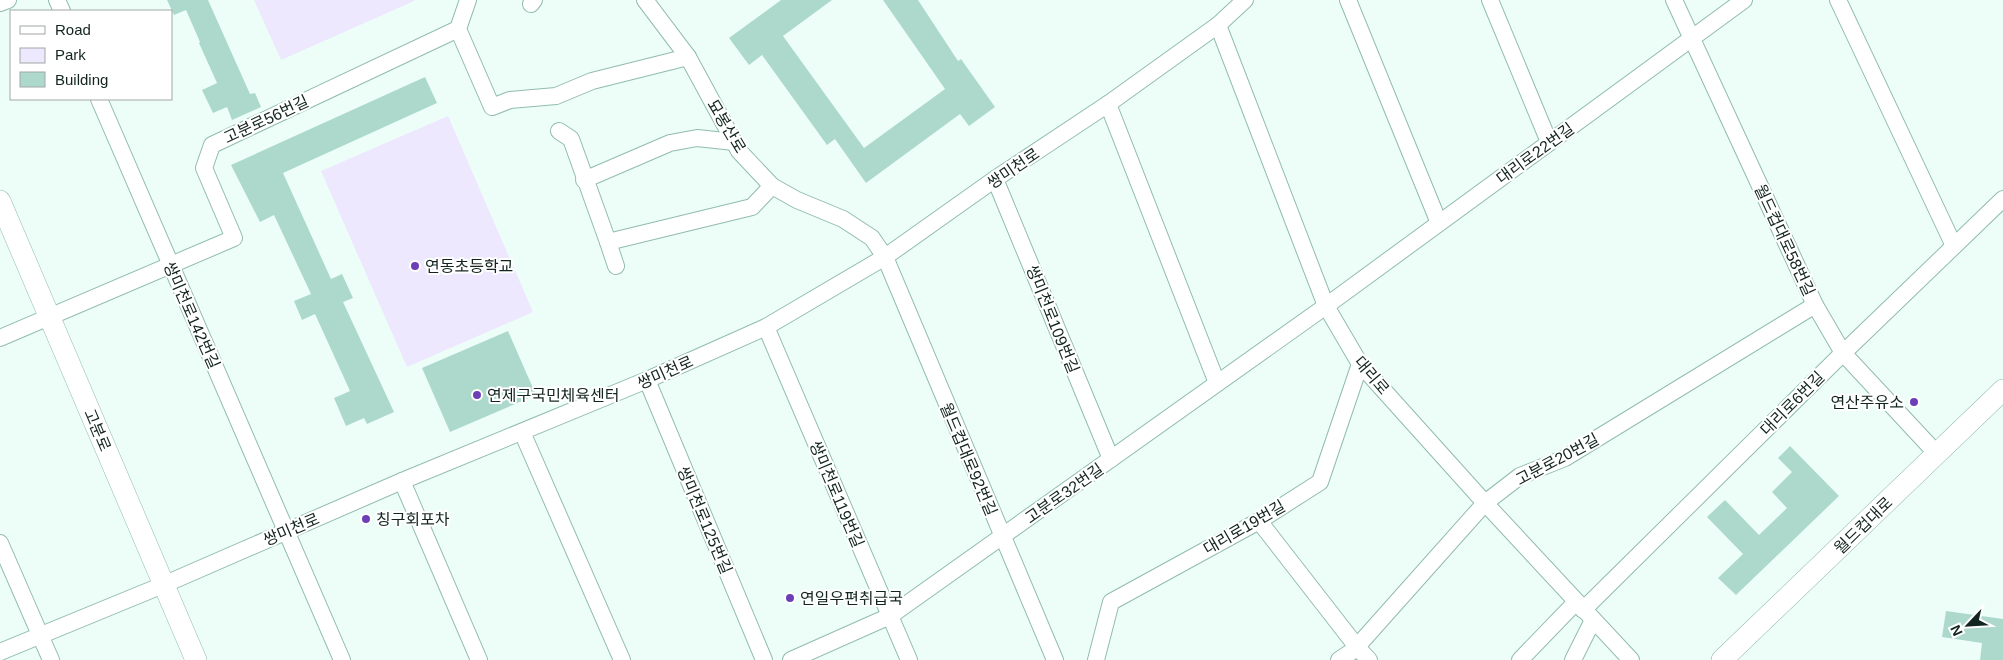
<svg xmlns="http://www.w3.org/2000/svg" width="2003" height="660" font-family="Arial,'Noto Sans KR',sans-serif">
	<rect width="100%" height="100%" fill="#edfef9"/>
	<!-- green -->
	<g fill="#ede8fd">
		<polygon points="254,0 414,0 414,1 281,60"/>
		<polygon points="448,116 533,312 407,367 321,171"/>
	</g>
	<!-- building -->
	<g fill="#add9cd">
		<polygon points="167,0 208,0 250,94 255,93 261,107 232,120 227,107 213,113 202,90 217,83 199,43 200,42 186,10 174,15"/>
		<polygon points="781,0 832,0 783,36 864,148 945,89 883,0 918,0 958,61 961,59 995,107 969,126 960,114 866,183 835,139 827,145 762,55 749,65 729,38"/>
		<polygon points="425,77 437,103 283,173 331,279 342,274 353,298 343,302 394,412 367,424 364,418 346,426 334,398 350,391 315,314 302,320 294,301 311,294 274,215 260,222 231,165"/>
		<polygon points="508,331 536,395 450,432 422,368"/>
		<polygon points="1790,446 1839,496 1736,595 1718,578 1743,554 1707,517 1725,500 1759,535 1787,508 1772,492 1792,472 1778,458"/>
		<polygon points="1946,611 2003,619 2003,660 1980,660 1982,643 1942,637"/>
	</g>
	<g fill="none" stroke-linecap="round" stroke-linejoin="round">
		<defs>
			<g id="minor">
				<polyline points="57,0 62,11"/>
				<polyline points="468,0 458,29 492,107 510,100 556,96 592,81 688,57"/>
				<polyline points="645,0 688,57 739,151 772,186 797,200 843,219 872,238 885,257 1055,660"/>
				<polyline points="1348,0 1439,223"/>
				<polyline points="1490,0 1549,142"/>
				<polyline points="1674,0 1815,305 1843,353 1937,454"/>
				<polyline points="1838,0 1954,246"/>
				<polyline points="0,3 8,0"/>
				<polyline points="531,4 534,0"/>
				<polyline points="1218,25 1326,306 1360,364 1485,503 1631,660"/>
				<polyline points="99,99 342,660"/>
				<polyline points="1108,104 1217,383"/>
				<polyline points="559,131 571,139 608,242 752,207 772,186"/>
				<polyline points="995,179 1111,459"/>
				<polyline points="584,180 670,143 697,138 734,142"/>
				<polyline points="608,242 616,266"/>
				<polyline points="766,327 909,660"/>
				<polyline points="0,338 234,238 204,168 212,145 458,29"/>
				<polyline points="647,380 764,660"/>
				<polyline points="522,432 622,660"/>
				<polyline points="402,481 479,660"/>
				<polyline points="1259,521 1357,647 1369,660"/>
				<polyline points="0,543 51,660"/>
				<polyline points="1583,610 1841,355 2003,199"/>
				<polyline points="0,652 163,585 402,481 647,380 766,327 885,257 995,179 1108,104 1218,25 1245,0"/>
				<polyline points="791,660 890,616 1326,306 1744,0"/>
				<polyline points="1096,660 1111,602 1259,521 1320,482 1360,364"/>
				<polyline points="1339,660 1354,650 1485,503 1520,476 1565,458 1815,305"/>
				<polyline points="1520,660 1576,602"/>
				<polyline points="1573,660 1593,620"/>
			</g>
			<g id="major">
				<polyline points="0,201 196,660"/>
				<polyline points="1722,660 2003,390"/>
			</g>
		</defs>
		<!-- minor casing -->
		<use href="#minor" stroke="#91bcb0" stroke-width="18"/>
		<!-- major casing -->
		<use href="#major" stroke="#91bcb0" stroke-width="22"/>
		<!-- minor -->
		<use href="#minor" stroke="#fff" stroke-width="16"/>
		<!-- major -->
		<use href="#major" stroke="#fff" stroke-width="21"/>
	</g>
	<!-- markers -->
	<g fill="#6d3fb7" stroke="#fff" stroke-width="2">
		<circle cx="415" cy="266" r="5"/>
		<circle cx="477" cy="395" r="5"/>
		<circle cx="1914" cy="402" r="5"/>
		<circle cx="366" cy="519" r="5"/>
		<circle cx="790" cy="598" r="5"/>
	</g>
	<g text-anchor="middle" stroke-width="4" stroke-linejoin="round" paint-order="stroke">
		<!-- street labels -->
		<g font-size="16" fill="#12241f" stroke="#fff">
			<text transform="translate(266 119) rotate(-25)" y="6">고분로56번길</text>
			<text transform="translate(727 126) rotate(59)" y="6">묘봉산로</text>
			<text transform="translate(1535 153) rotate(-36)" y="6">대리로22번길</text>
			<text transform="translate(1013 168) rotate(-34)" y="6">쌍미천로</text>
			<text transform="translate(1785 240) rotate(65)" y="6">월드컵대로58번길</text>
			<text transform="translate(192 315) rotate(66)" y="6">쌍미천로142번길</text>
			<text transform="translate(1053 319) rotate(68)" y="6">쌍미천로109번길</text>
			<text transform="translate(665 372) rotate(-24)" y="6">쌍미천로</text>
			<text transform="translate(1372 375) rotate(50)" y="6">대리로</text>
			<text transform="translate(1792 403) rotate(-45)" y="6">대리로6번길</text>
			<text transform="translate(98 430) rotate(67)" y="6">고분로</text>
			<text transform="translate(969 459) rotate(67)" y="6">월드컵대로92번길</text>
			<text transform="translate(1557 459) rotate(-28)" y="6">고분로20번길</text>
			<text transform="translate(1064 493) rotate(-35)" y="6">고분로32번길</text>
			<text transform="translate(837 494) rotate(67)" y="6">쌍미천로119번길</text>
			<text transform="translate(705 520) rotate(67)" y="6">쌍미천로125번길</text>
			<text transform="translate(1863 525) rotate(-44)" y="6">월드컵대로</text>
			<text transform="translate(1244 527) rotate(-30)" y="6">대리로19번길</text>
			<text transform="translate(291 529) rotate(-23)" y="6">쌍미천로</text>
		</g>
		<!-- poi labels -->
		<g font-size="16" fill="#12241f" stroke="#fff" text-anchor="start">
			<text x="425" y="272">연동초등학교</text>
			<text x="487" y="401">연제구국민체육센터</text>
			<text x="1904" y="408" text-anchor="end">연산주유소</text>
			<text x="376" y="525">칭구회포차</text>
			<text x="800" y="604">연일우편취급국</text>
		</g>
	</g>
	<!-- legend -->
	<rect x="10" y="10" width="162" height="90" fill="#ffffff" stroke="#a0a7a5"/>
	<rect x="20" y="26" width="25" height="8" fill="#ffffff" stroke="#a0a7a5"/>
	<text x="55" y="35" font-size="15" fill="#12241f">Road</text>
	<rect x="20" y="48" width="25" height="15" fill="#ede8fd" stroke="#a0a7a5"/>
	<text x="55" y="60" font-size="15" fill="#12241f">Park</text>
	<rect x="20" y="72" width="25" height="15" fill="#add9cd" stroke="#a0a7a5"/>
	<text x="55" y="85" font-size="15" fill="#12241f">Building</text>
	<!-- north arrow -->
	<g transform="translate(1968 625) rotate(245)" stroke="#ffffff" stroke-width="4" paint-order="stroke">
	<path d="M0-4L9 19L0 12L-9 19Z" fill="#12241f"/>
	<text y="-8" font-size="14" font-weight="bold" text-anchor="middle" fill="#12241f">N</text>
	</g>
</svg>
